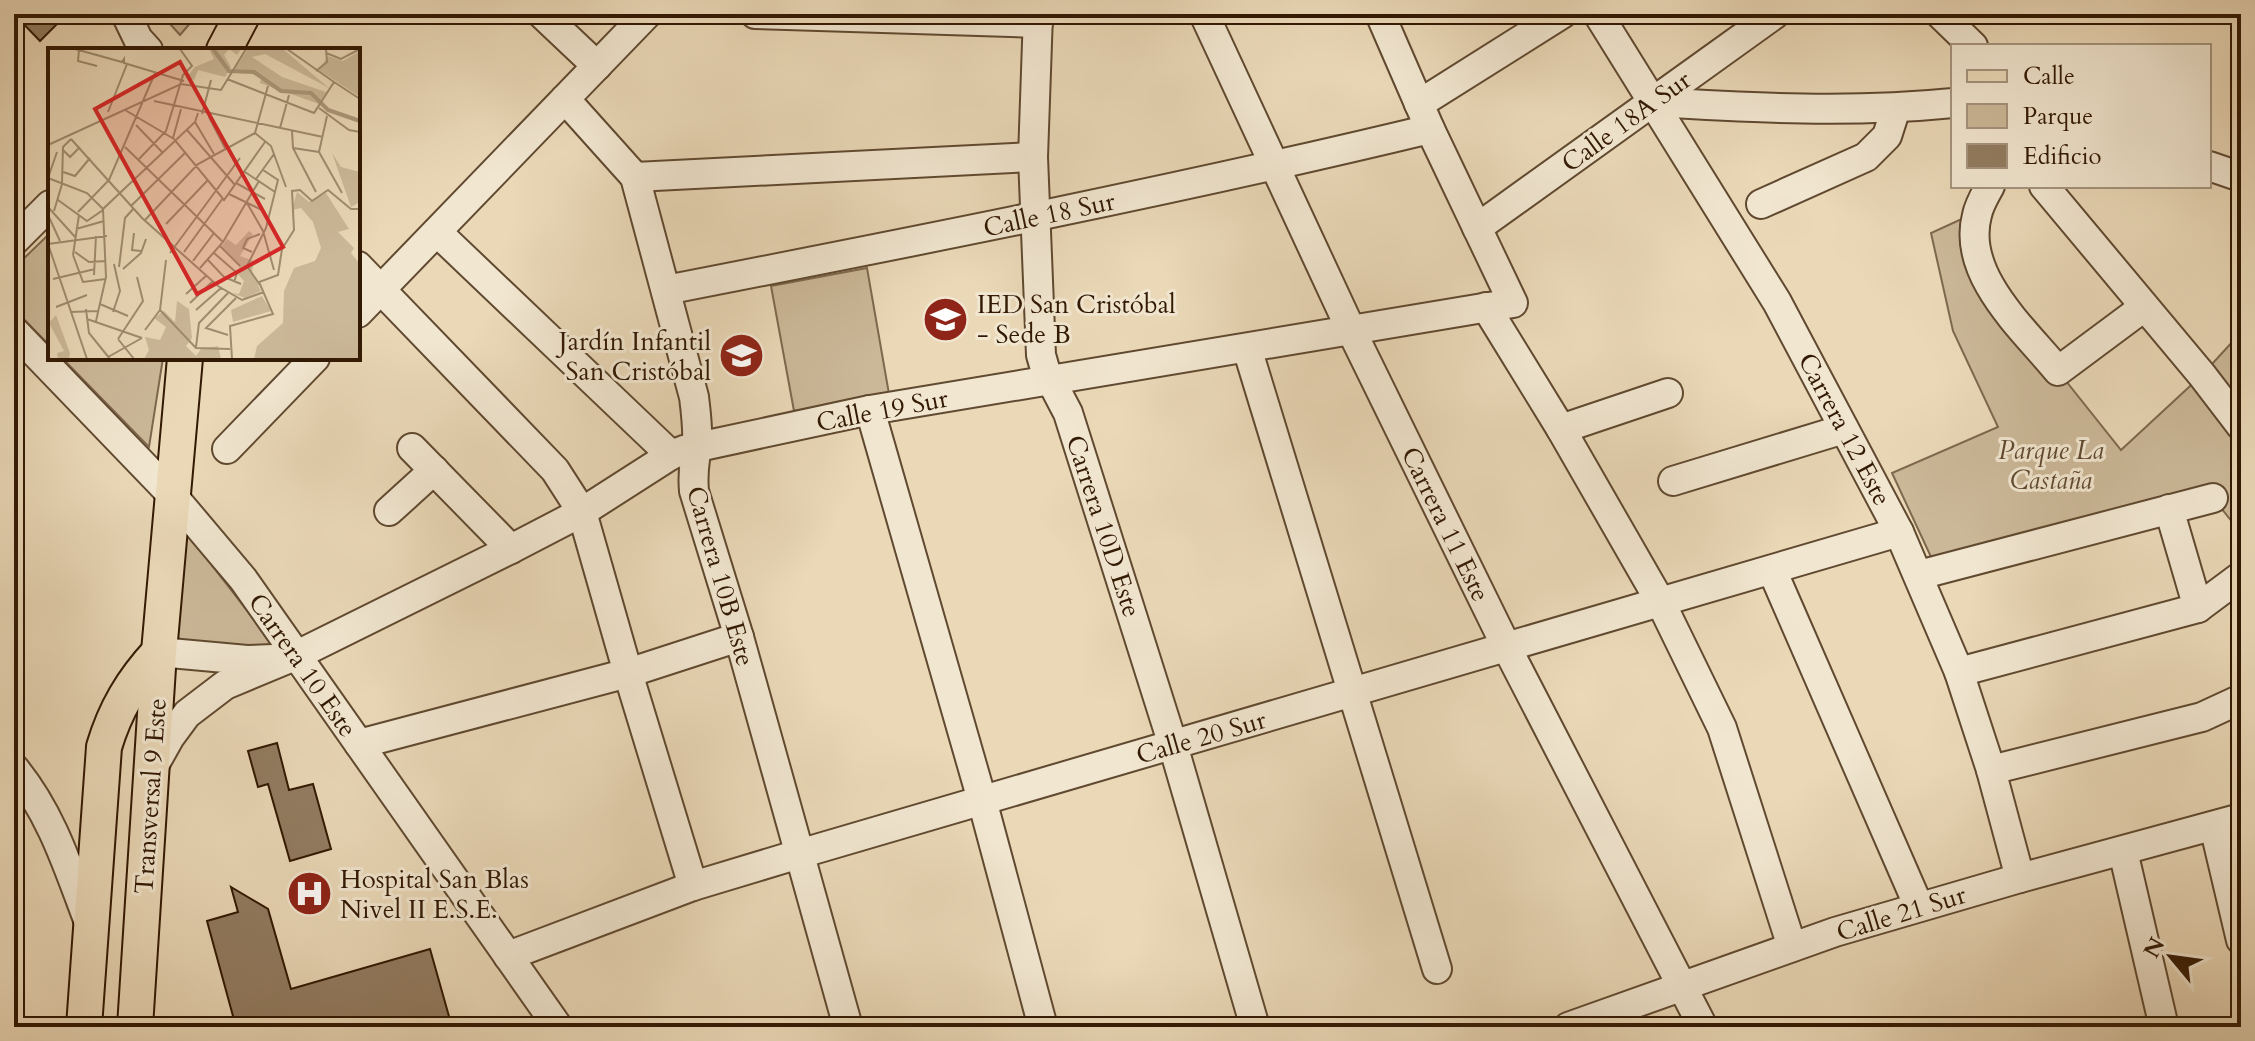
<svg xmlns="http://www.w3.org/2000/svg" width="2255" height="1041" font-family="Cardo,serif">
	<rect width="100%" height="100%" fill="#ead8b7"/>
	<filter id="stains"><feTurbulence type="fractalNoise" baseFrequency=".0025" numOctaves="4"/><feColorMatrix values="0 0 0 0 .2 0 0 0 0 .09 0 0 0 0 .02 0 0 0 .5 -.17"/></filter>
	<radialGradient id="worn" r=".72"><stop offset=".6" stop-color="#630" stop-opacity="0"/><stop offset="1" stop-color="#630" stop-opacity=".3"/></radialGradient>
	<!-- green -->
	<g fill="#cbb898" stroke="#7e684e" stroke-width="2">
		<polygon points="161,14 198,14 180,35"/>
		<polygon points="1977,212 1974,239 2058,371 2121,450 2202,375 2234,340 2241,344 2241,533 2213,498 1932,559 1892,473 1998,427 1953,331 1931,233"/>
		<polygon points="50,233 50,346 14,309 14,268"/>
		<polygon points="867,268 889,394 794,411 771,286"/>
		<polygon points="62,358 163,358 149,447"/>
		<polygon points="182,527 278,650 175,640"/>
	</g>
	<!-- building -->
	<g fill="#927c61" stroke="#321903" stroke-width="2">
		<polygon points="14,14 67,14 40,41"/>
		<polygon points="277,743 289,790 313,784 331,849 290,861 268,784 258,787 248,751"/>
		<polygon points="231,887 268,909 291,989 430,949 452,1027 236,1027 207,921 238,912"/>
	</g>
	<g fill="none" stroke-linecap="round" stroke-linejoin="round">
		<defs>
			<g id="minor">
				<polyline points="126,14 138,39 148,50"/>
				<polyline points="542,14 597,66"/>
				<polyline points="755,14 1038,23"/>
				<polyline points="1038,14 1033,157 1041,355 1045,369 1068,413 1173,745 1255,1027"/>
				<polyline points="1204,14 1351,330 1507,648 1703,1027"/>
				<polyline points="1598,14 1777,302 1899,532 1959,672 1991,770 2020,878"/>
				<polyline points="1940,14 1973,46"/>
				<path d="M565,99l70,78 59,220c2,16 4,31 3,47 -2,19 -5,26 -3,47l45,146 109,390"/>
				<path d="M1653,102c101,6 200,11 300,1"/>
				<polyline points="1419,104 1562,14"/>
				<polyline points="2209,166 2241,177"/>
				<polyline points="635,177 1033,157"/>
				<path d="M1990,186c-5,9 -11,19 -13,29 -16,60 47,114 81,156l86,-64"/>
				<polyline points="2044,186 2202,375 2241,426"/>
				<polyline points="1761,204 1866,157 1887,136 1896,108"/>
				<polyline points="1477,228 1775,14"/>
				<polyline points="437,232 671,455"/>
				<polyline points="14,241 50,205"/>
				<polyline points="358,266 555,470 582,512 628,673 693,886"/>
				<path d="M666,290c256,-50 511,-100 764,-161"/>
				<polyline points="1486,307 1561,429 1661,603 1722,728 1792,947"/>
				<polyline points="358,313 647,14"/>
				<polyline points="14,331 173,496 243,579 558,1027"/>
				<polyline points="1247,348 1437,969"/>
				<polyline points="870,410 982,800 1043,1027"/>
				<polyline points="1561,429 1668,393"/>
				<polyline points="412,448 511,549"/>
				<polyline points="227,449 315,358"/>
				<polyline points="1673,481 1844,429"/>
				<polyline points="2169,509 2198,608"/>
				<polyline points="389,511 434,470"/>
				<polyline points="1772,570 1919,907"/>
				<polyline points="1919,575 2213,498"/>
				<polyline points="159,652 247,660 273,659"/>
				<polyline points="1959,672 2198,608 2241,576"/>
				<polyline points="359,744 628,673 739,637"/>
				<path d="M14,768c38,46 55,102 76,157"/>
				<polyline points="152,769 170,737 187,714 225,685 297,655 511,549 582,512 671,455 684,450 870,410 1513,303 1430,129 1380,14"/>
				<polyline points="1991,770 2202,717 2241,699"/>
				<polyline points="2214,826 2241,940"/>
				<polyline points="2123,851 2164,1027"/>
				<polyline points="508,956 693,886 799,854 1899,532"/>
				<polyline points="1568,1027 1835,932 2020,878 2241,818"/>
			</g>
			<g id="major">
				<polyline points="224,50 243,14"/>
				<path d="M84,1027l20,-280c11,-37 28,-66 55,-95"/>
				<polyline points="135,1027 159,652 185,358"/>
			</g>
		</defs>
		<!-- minor casing -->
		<use href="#minor" stroke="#604930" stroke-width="32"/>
		<!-- major casing -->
		<use href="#major" stroke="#321903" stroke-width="38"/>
		<!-- minor -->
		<use href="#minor" stroke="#f1e6d0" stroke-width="28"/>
		<!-- major -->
		<use href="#major" stroke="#ead8b7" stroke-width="34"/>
	</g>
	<!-- icons -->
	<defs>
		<symbol id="school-disc" viewBox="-11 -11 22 22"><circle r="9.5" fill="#8f2418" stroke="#f1e6d0"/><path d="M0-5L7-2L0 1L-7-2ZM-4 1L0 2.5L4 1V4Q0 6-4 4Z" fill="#fff"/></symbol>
		<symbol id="hospital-disc" viewBox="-11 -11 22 22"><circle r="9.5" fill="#8f2418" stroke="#f1e6d0"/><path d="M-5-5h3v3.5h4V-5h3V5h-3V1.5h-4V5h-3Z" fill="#fff"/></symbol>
	</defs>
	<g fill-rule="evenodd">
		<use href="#school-disc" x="920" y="294" width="51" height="51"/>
		<use href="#school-disc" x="716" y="330" width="51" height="51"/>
		<use href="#hospital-disc" x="284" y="868" width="51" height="51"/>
	</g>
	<g text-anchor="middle" stroke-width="6" stroke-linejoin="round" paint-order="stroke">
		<!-- street labels -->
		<g font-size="26" fill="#321903" stroke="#f1e6d0">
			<text transform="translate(1626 121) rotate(-36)" y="9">Calle 18A Sur</text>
			<text transform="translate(1049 214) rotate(-12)" y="9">Calle 18 Sur</text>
			<text transform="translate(882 410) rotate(-11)" y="9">Calle 19 Sur</text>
			<text transform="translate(1845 429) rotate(62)" y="9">Carrera 12 Este</text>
			<text transform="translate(1446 524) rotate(64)" y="9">Carrera 11 Este</text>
			<text transform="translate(1104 526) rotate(72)" y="9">Carrera 10D Este</text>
			<text transform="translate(721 576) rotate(74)" y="9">Carrera 10B Este</text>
			<text transform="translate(303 665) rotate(55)" y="9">Carrera 10 Este</text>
			<text transform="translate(1201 737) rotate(-16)" y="9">Calle 20 Sur</text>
			<text transform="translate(150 796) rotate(-86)" y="9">Transversal 9 Este</text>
			<text transform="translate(1901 913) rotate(-17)" y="9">Calle 21 Sur</text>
		</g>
		<!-- poi labels -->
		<g font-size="26" fill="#321903" stroke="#f1e6d0" text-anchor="start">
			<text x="977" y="313">IED San Cristóbal<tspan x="977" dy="30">- Sede B</tspan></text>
			<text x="711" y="350" text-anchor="end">Jardín Infantil<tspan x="711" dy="30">San Cristóbal</tspan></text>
			<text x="340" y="888">Hospital San Blas<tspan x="340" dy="30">Nivel II E.S.E.</tspan></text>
		</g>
		<!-- park labels -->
		<g font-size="26" font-style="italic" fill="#604930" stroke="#f1e6d0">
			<text x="2051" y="459">Parque La<tspan x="2051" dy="30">Castaña</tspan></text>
		</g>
	</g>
	<!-- overview -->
	<g transform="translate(48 48)">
		<rect width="312" height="312" fill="#ead8b7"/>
		<path d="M161,1h32l-4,6 -8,-6 -5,6 7,12 -6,10 -27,-7 -4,10 -8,-2 9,-11 19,-8zM200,1h35l46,39 -64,-34 -13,3 30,20 44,15 -7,12 -59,-21 1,-5 -11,-5h-18zM312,3v46l-41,-27 9,-14 15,5zM284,105l9,14 19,5v30l-9,5zM249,144l12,10 17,-9 23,36 -11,3 16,16 -3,5 9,11v95h-106l3,-13 26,-23 1,-32 10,-23 21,-7 6,-13 -8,-26 -12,-14 -9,2zM201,183l4,3 -13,22 14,5 -2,11 9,19 -16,7 -13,-5 7,1 5,-13 -7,-8 3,-7 -18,-20 5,-7 9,6zM214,248l9,15 -38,11 -2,-12zM129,253l12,8 3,29 -6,8 10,10 5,-7 17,-3 3,13h-77l5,-9 -4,-13 15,3 6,-13 -12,-9 10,-7 11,11zM8,267l14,38 -1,6h-11l-1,-6 7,-2 -15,-28z" fill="#cbb898"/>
		<path fill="none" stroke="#ab977a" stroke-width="4" d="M165,1l16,22 25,1 27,19 30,2 17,17 32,11"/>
		<path fill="none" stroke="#a08c6f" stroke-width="2" d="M27,1l47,13 2,-3v4l60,18M31,2l-1,11 19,5M278,5l15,6 19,-10M268,23l11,-9 -1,-13M179,31l87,34 20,-31 -47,-33M286,34l26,17M106,53l169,36M271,60l30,22 11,2M77,62l49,29 50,61 41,-58M60,64l19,-48M154,66l9,-34M161,69l16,31M147,74l19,32M88,77l26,27M232,80l9,-33M139,82l48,55M244,83l1,17 23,44M207,85l16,13 15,41M125,90l8,-29M23,91l71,79 76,68 24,14 22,-8M0,97l133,-61 40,6 25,-41M77,99l98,95M245,100l26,4M15,102l7,7 10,-10M271,104l23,41M271,104l8,-36M91,111l27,-28 17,-56 9,-9 -12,-17M15,124l12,4 15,-18M197,124l30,20M0,130l39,15 16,16M0,130l9,-26M208,131l18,-25M188,135l29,16M181,146l33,16M10,152l29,21 16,-11M199,155l16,28 11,39M83,158l55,-54M0,159l28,31M6,163l8,-27 1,-37 8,-8M30,164l31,-32 46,-107M0,167l12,26M97,172l53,-56 57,-31 13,-47M118,176l42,-44M28,181l28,-8M86,185l-2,17 9,1M0,196l39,115M0,196l59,-8M172,198l20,20M27,204l14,10 17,-1M136,204l39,-54M204,204l-9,-4 4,-9 13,-5M122,205l70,-95M166,205l23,20 -3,9M25,207l10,27 23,-3M25,207l6,-40M160,212l16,17 17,7M145,213l21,-28M71,219l6,-49 9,-10M152,220l23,-26 36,-61M75,221l18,-16 5,-14M46,227l2,-39M5,231l42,-10M212,237l-13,-19 19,-38 12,-48 -15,-10M138,246l21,-19M142,255l23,-22M52,256l28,12M8,259l31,-12M38,261l3,24 21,26M112,262l36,38 34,1M112,262l6,-50M148,262l25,-22M22,264l28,-1M65,264l7,-21 -6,-27M39,271l55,19M48,273l10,-44 -3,-68 92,-87 3,-9M97,282l15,-20M180,287l-22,-7 30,-30M70,291l25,-38 -6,-24M70,291l16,20M148,299l3,-24 29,-30M60,309l34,-19M184,311l-2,-33 43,-12 -14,-32 19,-7 4,-26 12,-19 -2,-39 8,-1 12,11 16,-11 23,19h9"/>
		<path fill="#d62828" fill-opacity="0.15" stroke="#d62828" stroke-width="4" d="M132,14l103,185 -86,47 -102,-185z"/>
		<rect width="312" height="312" fill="none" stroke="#321903" stroke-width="4"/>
	</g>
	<!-- margin -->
	<rect width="2255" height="1041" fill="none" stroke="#ead8b7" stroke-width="48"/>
	<rect x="16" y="16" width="2223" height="1009" fill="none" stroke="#321903" stroke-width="4"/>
	<rect x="24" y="24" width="2207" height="993" fill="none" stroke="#321903" stroke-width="2"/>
	<!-- legend -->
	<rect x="1951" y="44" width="260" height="144" fill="#f1e6d0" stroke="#a5947e" stroke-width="2"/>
	<rect x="1967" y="70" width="40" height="12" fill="#ead8b7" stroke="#a5947e" stroke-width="2"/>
	<text x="2023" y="84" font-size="24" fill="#321903">Calle</text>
	<rect x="1967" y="104" width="40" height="24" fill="#cbb898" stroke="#a5947e" stroke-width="2"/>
	<text x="2023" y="124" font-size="24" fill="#321903">Parque</text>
	<rect x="1967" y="144" width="40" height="24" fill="#927c61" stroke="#a5947e" stroke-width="2"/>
	<text x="2023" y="164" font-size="24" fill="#321903">Edificio</text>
	<!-- north arrow -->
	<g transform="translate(2171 957) rotate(299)" stroke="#f1e6d0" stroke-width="6" paint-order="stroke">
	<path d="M0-6L14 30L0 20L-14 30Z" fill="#321903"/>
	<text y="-12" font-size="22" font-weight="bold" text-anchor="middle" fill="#321903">N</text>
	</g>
	<rect width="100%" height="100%" filter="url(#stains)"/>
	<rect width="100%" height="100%" fill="url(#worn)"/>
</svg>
